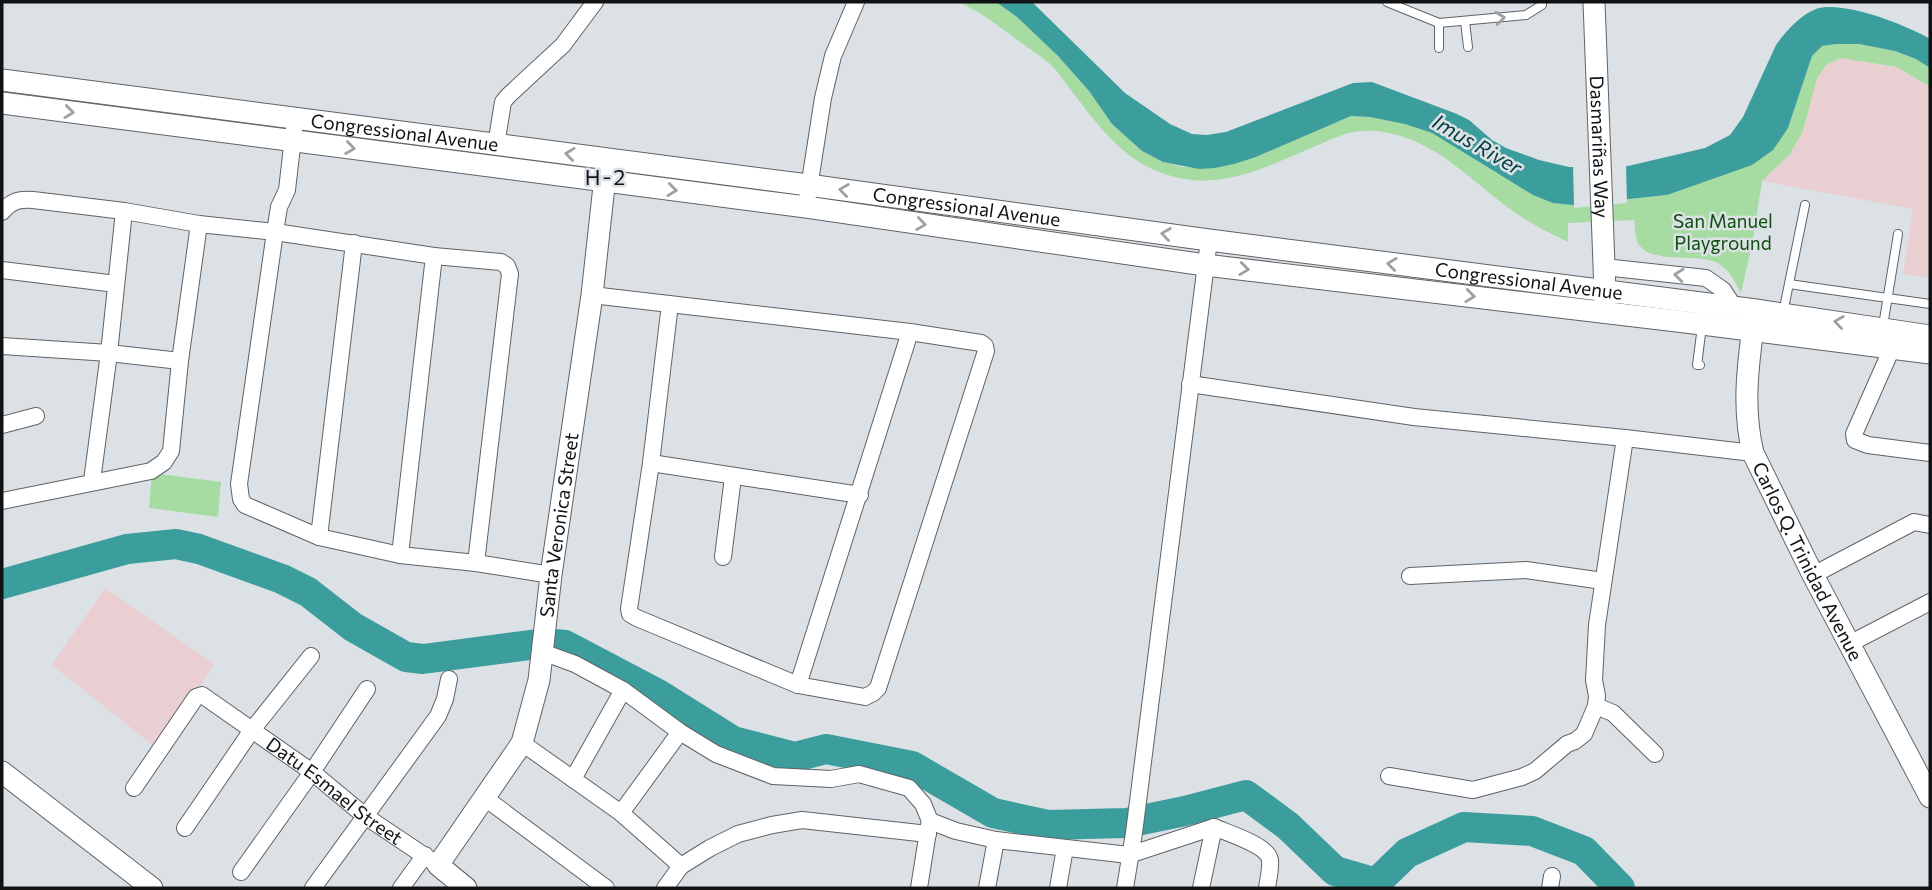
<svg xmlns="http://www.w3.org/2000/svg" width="1932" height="890" font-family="Commissioner,sans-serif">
	<rect width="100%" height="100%" fill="#dce1e6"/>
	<!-- education -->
	<g fill="#eacfd2">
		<polygon points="1841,58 1897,67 1930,87 1930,278 1903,274 1913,209 1762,181 1790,154 1803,131 1817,78 1826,65"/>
		<polygon points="105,588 214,664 159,750 52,665"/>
	</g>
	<!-- green -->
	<g fill="#a6dba1">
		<path d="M958,2h38l21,15 41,39 31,35 23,33 30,27 21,11 20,5 32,1 19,-4 22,-7 95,-41 19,1 36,7 26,9 63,39 58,31 19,2 95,-10 121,-67 24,-72 10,-10 14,-2h23l36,7 21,8 14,9v19l-33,-20 -56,-9 -15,7 -9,13 -14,53 -13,23 -28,27 -9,59 -12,53c-6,-11 -12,-24 -23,-30 -21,-11 -71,3 -81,-22 -2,-6 -2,-15 -3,-21l-66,3v19c-19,-9 -37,-18 -55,-31 -41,-29 -77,-71 -129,-79 -28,-4 -41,2 -66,13 -53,22 -99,49 -156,28 -42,-15 -66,-51 -92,-84 -6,-8 -12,-18 -20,-25 -9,-8 -20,-15 -30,-22 -20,-15 -39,-30 -62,-40z"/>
		<polygon points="152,473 221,482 218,517 149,508"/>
	</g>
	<!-- water -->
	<path fill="#3c9d9d" d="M996,2h36l93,91 45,31 22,10 15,1 19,-3 127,-49 19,-1 85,32 12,6 23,20 14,8 33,12 30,7 59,-1 77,-18 25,-13 13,-18 33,-72c10,-14 23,-29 40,-36 27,-9 90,16 114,30v29l-14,-9 -21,-8 -36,-7h-23l-14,2 -10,10 -24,72 -15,22 -21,15 -85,30 -95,10 -19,-2 -20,-8 -101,-62 -27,-9 -35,-7 -19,-1 -95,41 -22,7 -19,4 -16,1 -36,-7 -21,-11 -30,-27 -23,-33 -31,-35 -41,-39z"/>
	<!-- pier -->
	<polygon fill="#dce1e6" points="1573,163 1626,163 1627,203 1574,208"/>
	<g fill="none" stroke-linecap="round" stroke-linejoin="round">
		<!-- river -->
		<polyline stroke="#3c9d9d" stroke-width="30" points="2,584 127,549 176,544 199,549 282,579 308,592 353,627 406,657 423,659 545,643 565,645 658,694 733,741 795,757 826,749 912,766 993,813 1048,825 1127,823 1185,811 1246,795 1288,826 1335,871 1376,883 1407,853 1464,827 1532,831 1584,851 1620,888"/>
		<defs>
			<g id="lane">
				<polyline points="1387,2 1439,23 1526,15 1542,5 1542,2"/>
				<polyline points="1465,21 1468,47"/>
				<polyline points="1439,48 1439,23"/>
				<polyline points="1789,284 1930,304"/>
				<polyline points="1783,313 1805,205"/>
				<polyline points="1883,326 1898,234"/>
				<polyline points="1700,365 1697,365 1702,326"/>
			</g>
			<g id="street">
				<polyline points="294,129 287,190 279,207 275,232 239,484 241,499 245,505 319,537 400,555 476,563 551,575"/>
				<polyline points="496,145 503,102 508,96 563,45 595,2"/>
				<polyline points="806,207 823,98 833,56 856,2"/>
				<path d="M2,212c9,-11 17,-13 31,-12l91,11 75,13 76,8 159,24 67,6 6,4 3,8 -34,289"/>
				<polyline points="1604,267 1706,278 1723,290 1734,307"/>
				<polyline points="2,270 116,284"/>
				<polyline points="592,295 910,332 981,343 985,346 986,351 878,688 873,693 865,697 798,685 637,618 630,614 629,609 651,463 670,304"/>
				<polyline points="2,346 109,353 180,361"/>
				<polyline points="1892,348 1854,434 1855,440 1868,445 1930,453"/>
				<polyline points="1190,384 1414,417 1625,438 1753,453"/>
				<polyline points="2,425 36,416"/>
				<polyline points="1625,438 1597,625 1594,680 1597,696 1596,706 1613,713 1655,754"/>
				<polyline points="651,463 860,495"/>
				<polyline points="92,481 109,353 124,211"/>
				<polyline points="2,501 151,471 164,462 171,451 180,361 199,224"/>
				<polyline points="319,537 354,243"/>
				<polyline points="400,555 434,256"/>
				<polyline points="723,557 733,477"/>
				<polyline points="1813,575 1914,522 1930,525"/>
				<polyline points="1410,576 1526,570 1603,581"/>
				<polyline points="1849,644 1930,602"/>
				<path d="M542,652l33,12 48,26 57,42 36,22 57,22 58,3 28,-5 50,14 14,16 7,17 26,10 40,9 133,15 85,-28c13,6 54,18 56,33 1,9 -2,20 -3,28"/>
				<polyline points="798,685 910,332"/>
				<polyline points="522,743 621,813 681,866"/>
				<polyline points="1389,776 1473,790 1522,777 1535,771 1567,744 1575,741 1584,734 1596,706"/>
				<polyline points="573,779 623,690"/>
				<path id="s1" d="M134,788l62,-91 6,-2 110,77 53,44 73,49"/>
				<polyline points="485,798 606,888"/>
				<polyline points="621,813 680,732"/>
				<polyline points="185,828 252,730 311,656"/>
				<polyline points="241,872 312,772 367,689"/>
				<polyline points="313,888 438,716 445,699 449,679"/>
				<polyline points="401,888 425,855"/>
				<polyline points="665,888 681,866 710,848 738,834 772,825 802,820 928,834"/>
				<polyline points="919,888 929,825"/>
				<polyline points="987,888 996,840"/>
				<polyline points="1058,888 1065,848"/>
				<polyline points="1125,888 1134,833 1209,240"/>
				<polyline points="1201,888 1214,827"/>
				<polyline points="1550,888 1552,876"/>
			</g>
			<g id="secondary">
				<path id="s2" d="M1594,2l11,289v13"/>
				<path id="s3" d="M2,80l806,105 401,55 547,70 174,26"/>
				<polyline points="2,103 806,207 1205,265 1702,324 1930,353"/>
				<path id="s4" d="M1754,319c-6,46 -12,89 -1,134l60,122 117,222"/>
				<polyline points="2,772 152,888"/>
				<path id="s5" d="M466,888l-28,-23 84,-122 17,-63 12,-105 41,-280 14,-127"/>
			</g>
		</defs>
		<!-- lane casing -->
		<use href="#lane" stroke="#5f6367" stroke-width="10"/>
		<!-- street casing -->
		<use href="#street" stroke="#5f6367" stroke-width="18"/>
		<!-- secondary casing -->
		<use href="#secondary" stroke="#5f6367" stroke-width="23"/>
		<!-- lane -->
		<use href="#lane" stroke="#fff" stroke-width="8"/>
		<!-- street -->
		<use href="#street" stroke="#fff" stroke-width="16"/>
		<!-- secondary -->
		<use href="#secondary" stroke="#fff" stroke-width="21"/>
	</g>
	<!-- one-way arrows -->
	<defs><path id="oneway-chevron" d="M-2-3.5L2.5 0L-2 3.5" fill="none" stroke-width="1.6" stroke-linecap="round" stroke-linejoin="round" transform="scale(1.75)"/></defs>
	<g stroke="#a0a0a1">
		<use href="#oneway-chevron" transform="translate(1500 18) rotate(-6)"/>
		<use href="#oneway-chevron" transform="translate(69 112) rotate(7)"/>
		<use href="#oneway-chevron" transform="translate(350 148) rotate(8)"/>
		<use href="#oneway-chevron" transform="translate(570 154) rotate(-173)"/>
		<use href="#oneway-chevron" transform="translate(672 190) rotate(7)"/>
		<use href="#oneway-chevron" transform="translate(844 190) rotate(-172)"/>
		<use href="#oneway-chevron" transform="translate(921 224) rotate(8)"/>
		<use href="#oneway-chevron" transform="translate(1166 234) rotate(-172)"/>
		<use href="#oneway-chevron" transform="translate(1392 264) rotate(-173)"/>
		<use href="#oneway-chevron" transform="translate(1244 269) rotate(7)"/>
		<use href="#oneway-chevron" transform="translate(1679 275) rotate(-174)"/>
		<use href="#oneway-chevron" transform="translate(1470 296) rotate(7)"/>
		<use href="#oneway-chevron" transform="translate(1839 322) rotate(-172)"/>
	</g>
	<g text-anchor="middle" stroke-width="5" stroke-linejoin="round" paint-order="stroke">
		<!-- street labels -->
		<g font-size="19" fill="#111214" stroke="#dce1e6">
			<text dy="7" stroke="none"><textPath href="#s3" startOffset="406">Congressional Avenue</textPath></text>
			<text dy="7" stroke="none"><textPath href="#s2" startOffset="145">Dasmariñas Way</textPath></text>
			<text dy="7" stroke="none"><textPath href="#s3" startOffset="973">Congressional Avenue</textPath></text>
			<text dy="7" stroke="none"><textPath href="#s3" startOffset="1540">Congressional Avenue</textPath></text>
			<text dy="7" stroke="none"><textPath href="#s5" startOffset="406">Santa Veronica Street</textPath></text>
			<text dy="7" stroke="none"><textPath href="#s4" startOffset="256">Carlos Q. Trinidad Avenue</textPath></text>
			<text dy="7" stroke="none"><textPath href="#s1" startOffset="280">Datu Esmael Street</textPath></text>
		</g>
		<!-- park labels -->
		<g font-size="19" fill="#0e4e0e" stroke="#dce1e6">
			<text x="1723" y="228">San Manuel<tspan x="1723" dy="22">Playground</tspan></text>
		</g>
		<!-- water labels -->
		<g font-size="21" font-style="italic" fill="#003d3e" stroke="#dce1e6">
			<text transform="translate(1477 145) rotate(30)" y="7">Imus River</text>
		</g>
		<!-- neighbourhood labels -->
		<g font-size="21" letter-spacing="2" fill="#111214" stroke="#dce1e6">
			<text x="606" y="185">H-2</text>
		</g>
	</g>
	<!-- border -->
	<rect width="1932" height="890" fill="none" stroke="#111214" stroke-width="7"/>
</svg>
